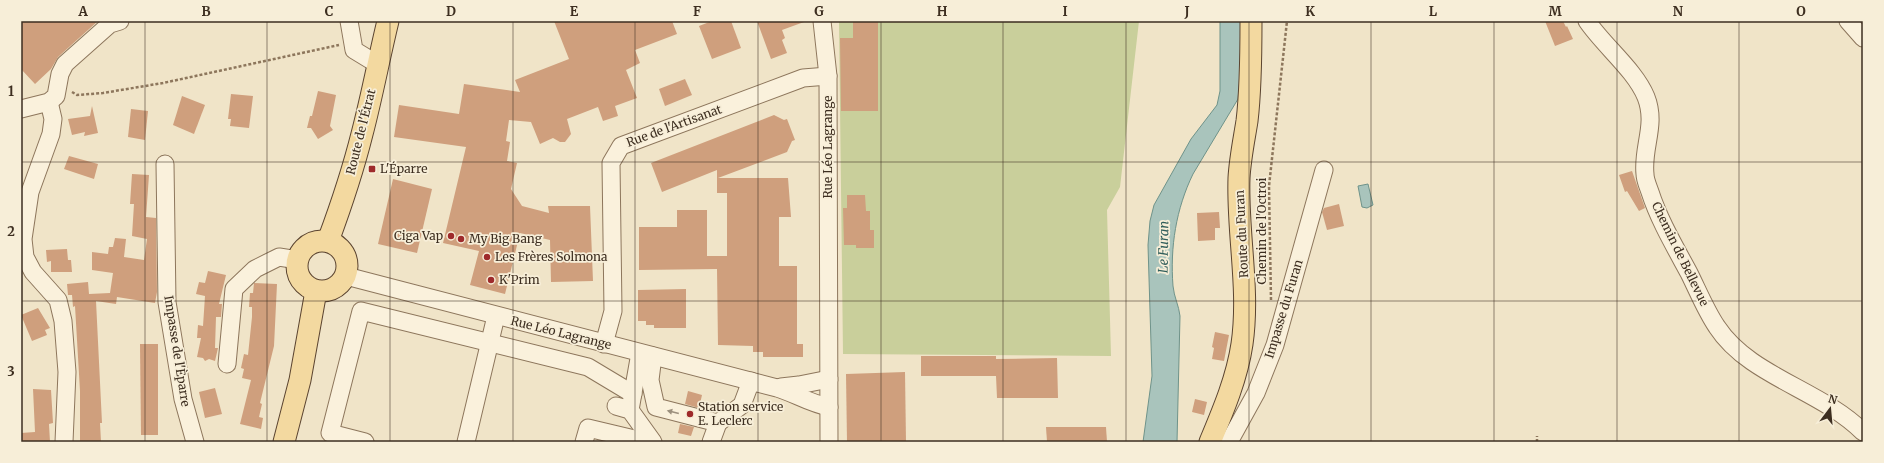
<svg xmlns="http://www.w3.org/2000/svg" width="1884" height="463" font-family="Merriweather,serif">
	<rect width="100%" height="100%" fill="#f0e4c8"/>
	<!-- green -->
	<polygon fill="#c9cf9b" points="839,21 1139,21 1120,187 1107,210 1111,356 843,354"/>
	<!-- water -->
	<g fill="#a9c4bc" stroke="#6f938a">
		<path d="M1220,21h21l1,37 -4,41 -45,75c-17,35 -23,73 -20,112 1,11 6,20 7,30l-3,126h-34l9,-66 -4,-131 2,-24 4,-16 37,-66 26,-34 3,-14z"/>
		<polygon points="1368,184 1373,205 1367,208 1362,207 1358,186"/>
	</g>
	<!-- building -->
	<g fill="#cf9f7d">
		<polygon points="21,21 98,21 58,57 51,69 35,84 21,69"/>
		<polygon points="554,21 672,21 677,34 635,50 640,63 626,70 637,98 615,106 618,116 603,121 598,107 567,119 571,134 565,142 560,142 553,138 540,144 531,122 509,120 506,141 510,142 507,161 517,163 511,189 522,206 549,213 548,206 590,206 593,281 551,282 550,240 520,233 505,294 470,285 479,251 443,243 466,147 394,137 399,105 459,114 464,84 520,92 515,80 569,59"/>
		<polygon points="712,21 731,21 741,48 712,59 699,26"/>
		<polygon points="757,21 804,21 804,22 782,30 785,38 782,40 787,53 771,59"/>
		<polygon points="1545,21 1563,21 1566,27 1567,26 1573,39 1555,46"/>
		<polygon points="853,22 878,22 878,111 841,111 840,38 853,38"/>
		<polygon points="685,79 692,95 665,106 659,89"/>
		<polygon points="318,91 336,95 330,126 333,130 318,139 311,128 307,128 310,116 312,116"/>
		<polygon points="231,94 253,96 249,128 230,126 231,119 228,119"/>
		<polygon points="182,96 205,105 194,134 173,125"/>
		<polygon points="92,106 98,133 84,136 85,132 72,135 68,119 90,116"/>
		<polygon points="131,109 148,111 145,140 128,137"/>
		<polygon points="774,115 784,120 787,119 795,140 792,141 787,152 718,178 788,178 791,217 779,217 779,266 797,266 797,344 803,344 803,357 763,357 763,352 753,352 753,346 718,345 717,269 639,270 639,227 677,227 677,210 707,210 707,256 727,256 727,193 717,193 717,170 662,192 651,163"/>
		<polygon points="69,156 98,164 94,179 64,169"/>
		<polygon points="1632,171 1645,208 1639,211 1627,191 1625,192 1619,175"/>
		<polygon points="132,174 149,175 146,217 156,218 157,292 155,303 117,297 116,304 96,301 102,423 100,423 101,442 80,442 80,391 75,306 73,307 72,295 68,295 67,284 88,282 89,294 110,293 113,273 92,270 92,252 108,254 109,247 113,247 115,238 126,239 124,257 144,260 147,239 132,236 134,204 130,204"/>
		<polygon points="393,179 432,189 417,253 378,244"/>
		<polygon points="847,195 865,195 866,211 870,211 870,230 874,230 874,248 856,248 856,245 844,245 843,208 847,208"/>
		<polygon points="1339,204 1344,226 1327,230 1322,212 1324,208"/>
		<polygon points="1219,212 1220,228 1215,228 1215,240 1198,241 1197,213"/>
		<polygon points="67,249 68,260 71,260 72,272 51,272 51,261 47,262 46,250"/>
		<polygon points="208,271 226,275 219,304 222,304 221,317 216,317 215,348 218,348 215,361 209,359 205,361 203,358 197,357 201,338 197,338 198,325 203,326 205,296 196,294 199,282 205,283"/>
		<polygon points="254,283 277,284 274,346 260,403 262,404 259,417 263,418 261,429 240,424 251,380 242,378 244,369 241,368 244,354 248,355 252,317 252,307 249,307 250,293 253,293"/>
		<polygon points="686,289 686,328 654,328 654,325 646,325 646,321 638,321 638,290"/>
		<polygon points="38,308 50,328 45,330 47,335 32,341 21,315"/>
		<polygon points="1215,332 1229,335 1224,361 1212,359 1214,348 1212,347"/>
		<polygon points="140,344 158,344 158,435 141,435"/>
		<polygon points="921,356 996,356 996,359 1057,358 1058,398 997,398 996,376 921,376"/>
		<polygon points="905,372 906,442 847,442 846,374"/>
		<polygon points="215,388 222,414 205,418 199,392"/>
		<polygon points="33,389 51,390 53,423 49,424 50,442 21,442 21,433 35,432"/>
		<polygon points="688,391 702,395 699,408 685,404"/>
		<polygon points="1195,399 1207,402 1204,415 1192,412"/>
		<polygon points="680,424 694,427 691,436 678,433"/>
		<polygon points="1046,427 1106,427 1107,442 1047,442"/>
	</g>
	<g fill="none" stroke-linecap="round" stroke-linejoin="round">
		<defs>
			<g id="minor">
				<polyline points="349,21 354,50 377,64"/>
				<polyline points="822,21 828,76 829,442"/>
				<path d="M1587,21c17,25 48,49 59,76 11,28 -4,50 -1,77 0,6 3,12 5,18 9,28 25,55 39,81 9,18 17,38 28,54 32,49 104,63 146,105"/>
				<polyline points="1848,21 1863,38"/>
				<polyline points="49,102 53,119 51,134 30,192 23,239 25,257 33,272 58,300 63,321 67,372 64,442"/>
				<polyline points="21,109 49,102 56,96 60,74 65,64 110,24 120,21"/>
				<polyline points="165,164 167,302 183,399 195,442"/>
				<path d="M346,276l431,112c17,5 34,16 52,19"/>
				<polyline points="604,344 613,311 611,163 621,146 803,78 828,76"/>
				<polyline points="653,356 650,380 656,407 718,423 711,442"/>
				<polyline points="227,364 234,289 255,269 279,257 298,260"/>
				<polyline points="781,387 799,385 829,379"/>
				<polyline points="616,406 630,410 653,442"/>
				<polyline points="630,410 640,353"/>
				<polyline points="718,423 742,405 751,381"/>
				<polyline points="365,442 330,433 361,311 588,367 633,394"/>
				<polyline points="466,442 496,316"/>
				<polyline points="584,442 588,428 647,442"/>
				<polyline points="1229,442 1256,393 1275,345 1324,170"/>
			</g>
			<g id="major">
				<circle cx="322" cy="266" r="25"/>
				<path d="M328,241c13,-35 25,-71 34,-107 10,-38 17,-76 26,-113"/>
				<polyline points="284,442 300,380 316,291"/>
				<path d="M1210,442c13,-31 27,-64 32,-98 8,-55 -5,-111 -3,-166 1,-19 5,-38 8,-57 4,-33 4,-67 4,-100"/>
			</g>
		</defs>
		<!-- minor casing -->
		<use href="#minor" stroke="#8d765c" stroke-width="19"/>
		<!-- major casing -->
		<use href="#major" stroke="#5b4430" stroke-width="23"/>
		<!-- path -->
		<g stroke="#8d765c" stroke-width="2.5" stroke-dasharray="3 2" stroke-linecap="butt">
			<polyline points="72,92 77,95 103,93 163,83 339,45"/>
			<polyline points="1271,300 1269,186 1287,21"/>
			<polyline points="1537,442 1537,436"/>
		</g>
		<!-- minor -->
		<use href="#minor" stroke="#faf1dc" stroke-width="17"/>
		<!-- major -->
		<use href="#major" stroke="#f3d9a0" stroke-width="21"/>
	</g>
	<!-- one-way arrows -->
	<defs><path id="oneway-solid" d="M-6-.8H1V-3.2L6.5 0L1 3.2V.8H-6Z"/></defs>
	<use fill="#9c907e" href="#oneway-solid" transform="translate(673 412) rotate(-166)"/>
	<!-- grid -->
	<path fill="none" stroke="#3d2e20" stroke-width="1" stroke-opacity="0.55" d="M145,21v421M267,21v421M390,21v421M513,21v421M635,21v421M758,21v421M881,21v421M1003,21v421M1126,21v421M1249,21v421M1371,21v421M1494,21v421M1617,21v421M1739,21v421M21,162h1842M21,301h1842"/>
	<!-- markers -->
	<g fill="#9e2a2b" stroke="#f7eed8" stroke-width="1.5">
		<rect x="368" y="165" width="8" height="8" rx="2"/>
		<circle cx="451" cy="236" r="4"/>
		<circle cx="461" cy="239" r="4"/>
		<circle cx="487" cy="257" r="4"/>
		<circle cx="491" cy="280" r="4"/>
		<circle cx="690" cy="414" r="4"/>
	</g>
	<g text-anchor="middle" stroke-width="3.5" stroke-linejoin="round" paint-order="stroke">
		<!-- street labels -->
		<g font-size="12" fill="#3d2e20" stroke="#f7eed8">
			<text transform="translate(674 126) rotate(-20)" y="4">Rue de l'Artisanat</text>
			<text transform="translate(361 132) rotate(-76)" y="4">Route de l'Étrat</text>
			<text transform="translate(828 147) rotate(-90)" y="4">Rue Léo Lagrange</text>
			<text transform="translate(1262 231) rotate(-90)" y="4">Chemin de l'Octroi</text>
			<text transform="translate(1242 234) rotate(-93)" y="4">Route du Furan</text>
			<text transform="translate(1680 254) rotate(64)" y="4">Chemin de Bellevue</text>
			<text transform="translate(1284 309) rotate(-73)" y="4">Impasse du Furan</text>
			<text transform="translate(561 333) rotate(14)" y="4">Rue Léo Lagrange</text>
			<text transform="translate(177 351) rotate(81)" y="4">Impasse de l'Èparre</text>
		</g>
		<!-- poi labels -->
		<g font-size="12" fill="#3d2e20" stroke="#f7eed8" text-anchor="start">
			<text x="380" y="173">L'Éparre</text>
			<text x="443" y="240" text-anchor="end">Ciga Vap</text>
			<text x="469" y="243">My Big Bang</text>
			<text x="495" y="261">Les Frères Solmona</text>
			<text x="499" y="284">K'Prim</text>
			<text x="698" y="411">Station service<tspan x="698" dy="14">E. Leclerc</tspan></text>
		</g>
		<!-- water labels -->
		<g font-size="13" font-style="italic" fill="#2f5d5a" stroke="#f7eed8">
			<text transform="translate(1163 247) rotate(-89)" y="5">Le Furan</text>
		</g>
	</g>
	<!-- border -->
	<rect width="1884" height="463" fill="none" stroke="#f7eed8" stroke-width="44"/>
	<!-- north arrow -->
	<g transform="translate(1830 409) rotate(16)" stroke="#f7eed8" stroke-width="3" paint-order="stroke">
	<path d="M0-3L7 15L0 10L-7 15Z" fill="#3d2e20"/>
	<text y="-6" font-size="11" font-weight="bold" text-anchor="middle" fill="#3d2e20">N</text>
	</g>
	<rect x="22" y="22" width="1840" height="419" fill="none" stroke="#3d2e20" stroke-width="1.5"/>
	<g font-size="13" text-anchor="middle" font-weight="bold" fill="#3d2e20">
		<text x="83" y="16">A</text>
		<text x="206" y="16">B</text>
		<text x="329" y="16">C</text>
		<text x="451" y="16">D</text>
		<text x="574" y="16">E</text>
		<text x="697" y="16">F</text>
		<text x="819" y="16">G</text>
		<text x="942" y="16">H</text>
		<text x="1065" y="16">I</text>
		<text x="1187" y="16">J</text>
		<text x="1310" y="16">K</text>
		<text x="1433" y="16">L</text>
		<text x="1555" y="16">M</text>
		<text x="1678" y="16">N</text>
		<text x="1801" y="16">O</text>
		<text x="11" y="96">1</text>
		<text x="11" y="236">2</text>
		<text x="11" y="376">3</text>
	</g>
</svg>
